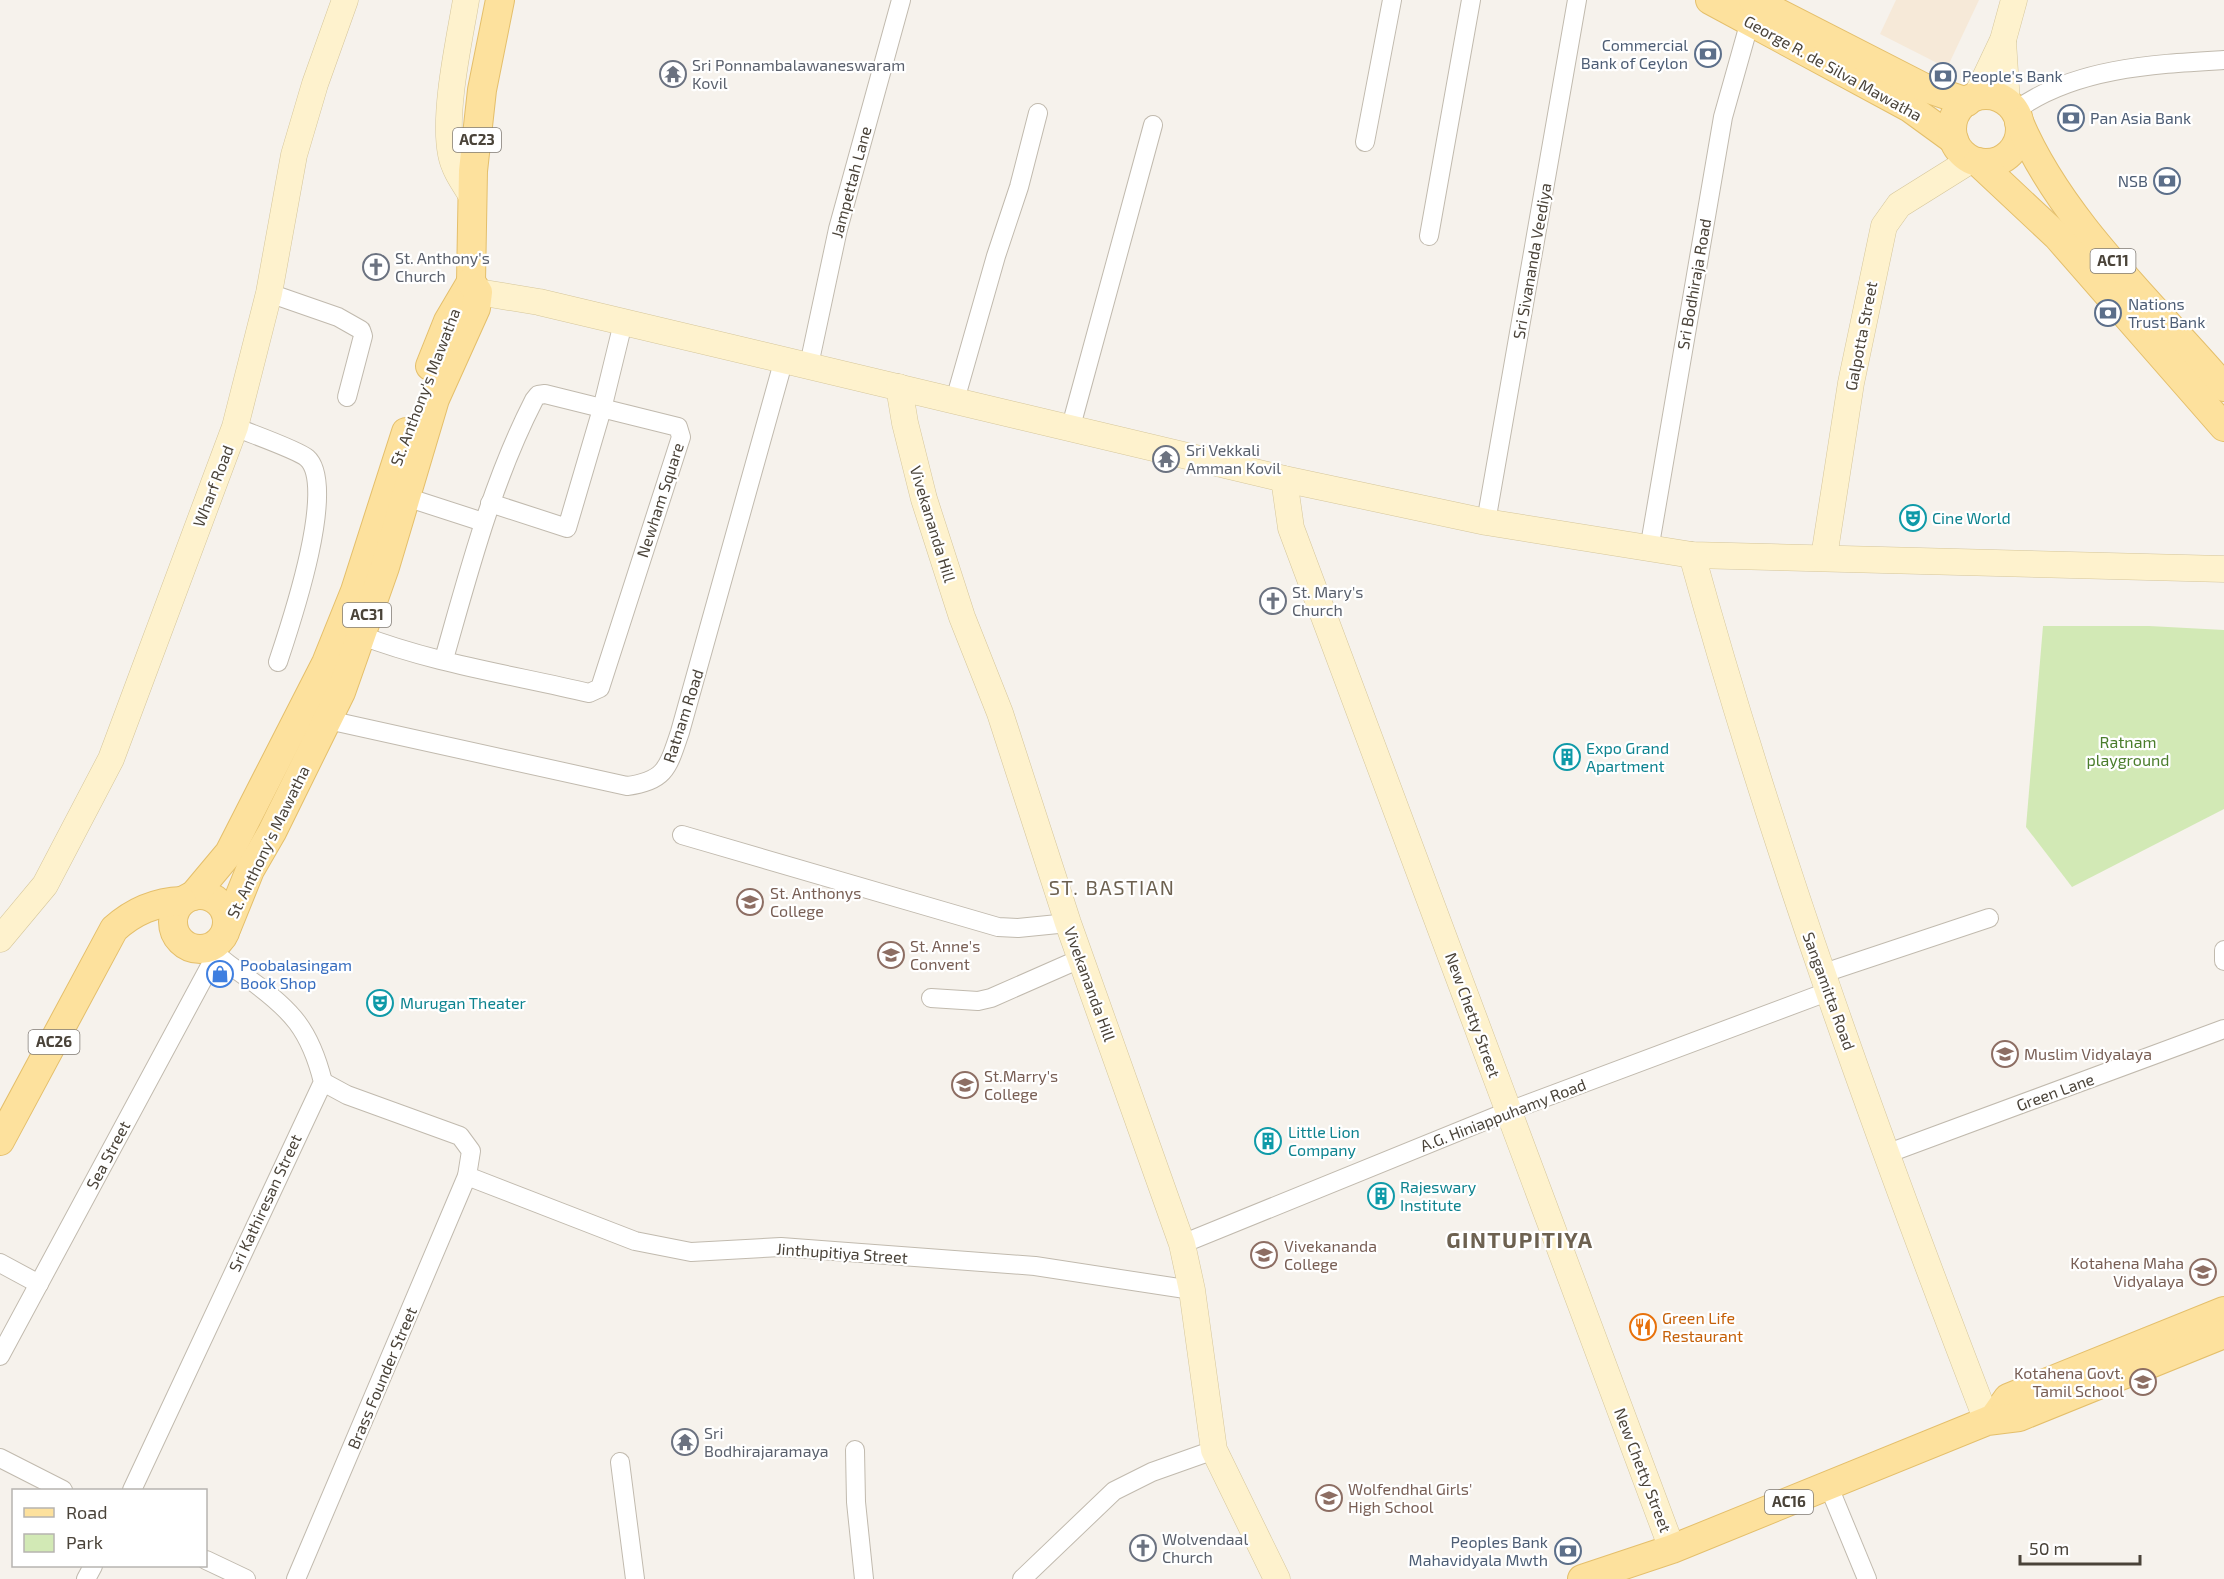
<svg xmlns="http://www.w3.org/2000/svg" width="2224" height="1579" font-family="'Exo 2',sans-serif">
	<rect width="100%" height="100%" fill="#f6f2ec"/>
	<!-- commercial -->
	<polygon fill="#f6e9d8" points="1896,0 1979,0 1947,68 1880,34"/>
	<!-- green -->
	<polygon fill="#d2e9b5" points="2043,626 2149,626 2224,630 2224,809 2072,887 2026,827"/>
	<g fill="none" stroke-linecap="round" stroke-linejoin="round">
		<defs>
			<g id="street">
				<path d="M2015,111c58,-43 139,-47 209,-51"/>
				<polyline points="1365,142 1392,0"/>
				<polyline points="1429,236 1471,0"/>
				<polyline points="269,293 338,317 361,330 363,336 347,397"/>
				<polyline points="809,365 838,229 901,0"/>
				<polyline points="955,400 996,256 1019,187 1038,113"/>
				<path d="M235,427c14,6 63,23 72,31 31,27 -17,168 -29,204"/>
				<polyline points="1070,430 1153,125"/>
				<polyline points="406,497 483,522"/>
				<polyline points="490,503 567,528 602,409 623,323"/>
				<polyline points="1486,522 1577,0"/>
				<polyline points="1649,550 1723,117 1750,21"/>
				<path d="M360,635c72,28 153,40 229,58l11,-5 81,-251 -3,-10 -133,-33 -7,1 -4,5c-42,82 -65,171 -90,259"/>
				<path d="M328,720l299,66c39,-5 41,-19 53,-54l104,-373"/>
				<polyline points="682,835 998,927 1018,928 1068,923"/>
				<polyline points="2224,950 2224,961"/>
				<polyline points="1821,974 1989,918"/>
				<polyline points="931,998 978,1001 991,998 1082,958"/>
				<polyline points="1886,1154 2224,1029"/>
				<polyline points="467,1176 635,1241 691,1252 781,1247 1035,1266 1192,1290"/>
				<polyline points="1182,1244 1509,1111 1827,992"/>
				<polyline points="0,1263 39,1284"/>
				<polyline points="0,1356 216,955"/>
				<polyline points="855,1450 856,1502 864,1579"/>
				<polyline points="0,1458 63,1490"/>
				<polyline points="620,1462 635,1579"/>
				<polyline points="1829,1487 1867,1579"/>
				<path d="M132,1490l191,-408c-13,-52 -31,-72 -74,-103 -13,-10 -29,-19 -39,-32"/>
				<polyline points="206,1560 246,1579"/>
				<polyline points="86,1579 93,1566"/>
				<polyline points="296,1579 467,1176 471,1151 460,1136 347,1095 323,1082"/>
				<polyline points="1022,1579 1114,1491 1152,1472 1214,1450"/>
			</g>
			<g id="secondary">
				<path d="M466,0c-7,42 -23,113 -15,154 3,16 13,29 21,42"/>
				<polyline points="2003,41 2007,103"/>
				<polyline points="1976,97 2003,40 2014,0"/>
				<polyline points="462,301 478,292 539,302 1284,479 1486,522 1692,555 2224,569"/>
				<polyline points="899,387 905,423 924,499 962,617 1000,713 1068,923 1182,1244 1192,1290 1214,1450 1277,1579"/>
				<polyline points="1284,479 1291,528 1672,1549"/>
				<path d="M1692,555c81,294 185,581 295,866"/>
				<polyline points="1824,557 1851,383 1884,226 1899,205 1971,160"/>
				<polyline points="0,939 45,885 111,759 235,427 269,293 294,155 315,84 345,0"/>
			</g>
			<g id="primary">
				<polyline points="1710,0 1910,108 1954,140"/>
				<polyline points="1753,0 1923,87 1967,102"/>
				<circle cx="1986" cy="129" r="34"/>
				<path d="M2019,122c43,101 134,182 205,265"/>
				<polyline points="1978,162 2057,236 2224,427"/>
				<polyline points="471,282 473,171 482,90 500,0"/>
				<polyline points="430,366 448,321 471,282"/>
				<circle cx="200" cy="922" r="27"/>
				<polyline points="193,896 229,853 326,663 355,591 406,432"/>
				<polyline points="227,927 250,870 272,832 341,692 385,567 435,399 476,308 478,292 471,282"/>
				<path d="M0,1141l114,-212c20,-18 41,-27 68,-28"/>
				<polyline points="1993,1419 2008,1398 2224,1311"/>
				<polyline points="1582,1579 1672,1549 1987,1421 2019,1417 2224,1334"/>
			</g>
		</defs>
		<!-- street casing -->
		<use href="#street" stroke="#c1baae" stroke-width="20"/>
		<!-- secondary casing -->
		<use href="#secondary" stroke="#d5c69b" stroke-width="27"/>
		<!-- primary casing -->
		<use href="#primary" stroke="#e4bf6b" stroke-width="30"/>
		<!-- street -->
		<use href="#street" stroke="#fff" stroke-width="18"/>
		<!-- secondary -->
		<use href="#secondary" stroke="#fef2cd" stroke-width="26"/>
		<!-- primary -->
		<use href="#primary" stroke="#fde19d" stroke-width="28"/>
	</g>
	<!-- icons -->
	<defs>
		<symbol id="bank-ring" viewBox="-11 -11 22 22"><circle r="9.5" fill="#fff" stroke="#5c6f8a" stroke-width="1.5"/><path d="M-6-4H6V4H-6ZM0-2.3a2.3 2.3 0 1 0 0 4.6a2.3 2.3 0 1 0 0-4.6Z" fill="#5c6f8a"/></symbol>
		<symbol id="temple-ring" viewBox="-11 -11 22 22"><circle r="9.5" fill="#fff" stroke="#6b7280" stroke-width="1.5"/><path d="M0-6L5-2H3V0L6.5 2.5H4V6H1.5V3h-3V6H-4V2.5H-6.5L-3 0V-2H-5Z" fill="#6b7280"/></symbol>
		<symbol id="church-ring" viewBox="-11 -11 22 22"><circle r="9.5" fill="#fff" stroke="#6b7280" stroke-width="1.5"/><path d="M-1.2-6h2.4v3.5h3.3v2.4h-3.3V6h-2.4V-.1h-3.3v-2.4h3.3Z" fill="#6b7280"/></symbol>
		<symbol id="theatre-ring" viewBox="-11 -11 22 22"><circle r="9.5" fill="#fff" stroke="#0f9aa8" stroke-width="1.5"/><path d="M-5-5.5Q0-4 5-5.5V0Q5 5 0 6Q-5 5-5 0ZM-3.3-2.5H-1v1.5H-3.3ZM1-2.5H3.3v1.5H1ZM-2.8 1Q0 5.5 2.8 1Z" fill="#0f9aa8"/></symbol>
		<symbol id="building-ring" viewBox="-11 -11 22 22"><circle r="9.5" fill="#fff" stroke="#0f9aa8" stroke-width="1.5"/><path d="M-4-6H4V6H1V3H-1V6H-4ZM-2.5-4.3h1.7v1.8h-1.7ZM.8-4.3h1.7v1.8H.8ZM-2.5-1h1.7V.8h-1.7ZM.8-1h1.7V.8H.8Z" fill="#0f9aa8"/></symbol>
		<symbol id="school-ring" viewBox="-11 -11 22 22"><circle r="9.5" fill="#fff" stroke="#8d6e63" stroke-width="1.5"/><path d="M0-5L7-2L0 1L-7-2ZM-4 1L0 2.5L4 1V4Q0 6-4 4Z" fill="#8d6e63"/></symbol>
		<symbol id="shop-ring" viewBox="-11 -11 22 22"><circle r="9.5" fill="#fff" stroke="#3f7fe0" stroke-width="1.5"/><path d="M-5-2.5h2.3a2.7 3.5 0 0 1 5.4 0H5L5.5 6h-11ZM-1.5-2.5h3a1.5 2.3 0 0 0-3 0Z" fill="#3f7fe0"/></symbol>
		<symbol id="restaurant-ring" viewBox="-11 -11 22 22"><circle r="9.5" fill="#fff" stroke="#e8710a" stroke-width="1.5"/><path d="M-5-6h1v4h1v-4h1v4h1v-4h1v5L-1.5 .5V6h-2V.5L-5-1ZM5-6V6H3V1.5H1.5Q1.5-4 5-6Z" fill="#e8710a"/></symbol>
	</defs>
	<g fill-rule="evenodd">
		<use href="#bank-ring" x="1693" y="39" width="30" height="30"/>
		<use href="#temple-ring" x="658" y="59" width="30" height="30"/>
		<use href="#bank-ring" x="1928" y="61" width="30" height="30"/>
		<use href="#bank-ring" x="2056" y="103" width="30" height="30"/>
		<use href="#bank-ring" x="2152" y="166" width="30" height="30"/>
		<use href="#church-ring" x="361" y="252" width="30" height="30"/>
		<use href="#bank-ring" x="2093" y="298" width="30" height="30"/>
		<use href="#temple-ring" x="1151" y="444" width="30" height="30"/>
		<use href="#theatre-ring" x="1898" y="503" width="30" height="30"/>
		<use href="#church-ring" x="1258" y="586" width="30" height="30"/>
		<use href="#building-ring" x="1552" y="742" width="30" height="30"/>
		<use href="#school-ring" x="735" y="887" width="30" height="30"/>
		<use href="#school-ring" x="876" y="940" width="30" height="30"/>
		<use href="#shop-ring" x="205" y="959" width="30" height="30"/>
		<use href="#theatre-ring" x="365" y="988" width="30" height="30"/>
		<use href="#school-ring" x="1990" y="1039" width="30" height="30"/>
		<use href="#school-ring" x="950" y="1070" width="30" height="30"/>
		<use href="#building-ring" x="1253" y="1126" width="30" height="30"/>
		<use href="#building-ring" x="1366" y="1181" width="30" height="30"/>
		<use href="#school-ring" x="1249" y="1240" width="30" height="30"/>
		<use href="#school-ring" x="2188" y="1257" width="30" height="30"/>
		<use href="#restaurant-ring" x="1628" y="1312" width="30" height="30"/>
		<use href="#school-ring" x="2128" y="1367" width="30" height="30"/>
		<use href="#temple-ring" x="670" y="1427" width="30" height="30"/>
		<use href="#school-ring" x="1314" y="1483" width="30" height="30"/>
		<use href="#church-ring" x="1128" y="1533" width="30" height="30"/>
		<use href="#bank-ring" x="1553" y="1536" width="30" height="30"/>
	</g>
	<g text-anchor="middle" stroke-width="4.5" stroke-linejoin="round" paint-order="stroke">
		<!-- shield labels -->
		<g fill="#fff" stroke="#807b74" stroke-width="1.5">
			<rect x="453" y="128" width="48" height="24" rx="4.5"/>
			<rect x="2090.5" y="249" width="45" height="24" rx="4.5"/>
			<rect x="343" y="603" width="48" height="24" rx="4.5"/>
			<rect x="28.5" y="1030" width="51" height="24" rx="4.5"/>
			<rect x="1765" y="1490" width="48" height="24" rx="4.5"/>
		</g>
		<g font-size="15" font-weight="bold" fill="#4a4339">
			<text x="477" y="145">AC23</text>
			<text x="2113" y="266">AC11</text>
			<text x="367" y="620">AC31</text>
			<text x="54" y="1047">AC26</text>
			<text x="1789" y="1507">AC16</text>
		</g>
		<!-- service labels -->
		<g font-size="16" fill="#4e5e75" stroke="#fff" text-anchor="end">
			<text x="1688" y="51">Commercial<tspan x="1688" dy="18">Bank of Ceylon</tspan></text>
			<text x="1962" y="82" text-anchor="start">People's Bank</text>
			<text x="2090" y="124" text-anchor="start">Pan Asia Bank</text>
			<text x="2148" y="187">NSB</text>
			<text x="2128" y="310" text-anchor="start">Nations<tspan x="2128" dy="18">Trust Bank</tspan></text>
			<text x="1548" y="1548">Peoples Bank<tspan x="1548" dy="18">Mahavidyala Mwth</tspan></text>
		</g>
		<!-- worship labels -->
		<g font-size="16" fill="#5b616d" stroke="#fff" text-anchor="start">
			<text x="692" y="71">Sri Ponnambalawaneswaram<tspan x="692" dy="18">Kovil</tspan></text>
			<text x="395" y="264">St. Anthony's<tspan x="395" dy="18">Church</tspan></text>
			<text x="1186" y="456">Sri Vekkali<tspan x="1186" dy="18">Amman Kovil</tspan></text>
			<text x="1292" y="598">St. Mary's<tspan x="1292" dy="18">Church</tspan></text>
			<text x="704" y="1439">Sri<tspan x="704" dy="18">Bodhirajaramaya</tspan></text>
			<text x="1162" y="1545">Wolvendaal<tspan x="1162" dy="18">Church</tspan></text>
		</g>
		<!-- street labels -->
		<g font-size="16" fill="#4a4339" stroke="#fff">
			<text transform="translate(1833 68) rotate(29)" y="6">George R. de Silva Mawatha</text>
			<text transform="translate(851 182) rotate(-75)" y="6">Jampettah Lane</text>
			<text transform="translate(1532 261) rotate(-80)" y="6">Sri Sivananda Veediya</text>
			<text transform="translate(1694 284) rotate(-80)" y="6">Sri Bodhiraja Road</text>
			<text transform="translate(1861 336) rotate(-79)" y="6">Galpotta Street</text>
			<text transform="translate(425 387) rotate(-69)" y="6">St. Anthony's Mawatha</text>
			<text transform="translate(213 486) rotate(-69)" y="6">Wharf Road</text>
			<text transform="translate(660 500) rotate(-72)" y="6">Newham Square</text>
			<text transform="translate(933 524) rotate(73)" y="6">Vivekananda Hill</text>
			<text transform="translate(683 716) rotate(-72)" y="6">Ratnam Road</text>
			<text transform="translate(268 842) rotate(-64)" y="6">St. Anthony's Mawatha</text>
			<text transform="translate(1090 984) rotate(70)" y="6">Vivekananda Hill</text>
			<text transform="translate(1829 991) rotate(70)" y="6">Sangamitta Road</text>
			<text transform="translate(1473 1015) rotate(70)" y="6">New Chetty Street</text>
			<text transform="translate(2055 1092) rotate(-20)" y="6">Green Lane</text>
			<text transform="translate(1503 1115) rotate(-21)" y="6">A.G. Hiniappuhamy Road</text>
			<text transform="translate(108 1155) rotate(-62)" y="6">Sea Street</text>
			<text transform="translate(265 1203) rotate(-65)" y="6">Sri Kathiresan Street</text>
			<text transform="translate(842 1253) rotate(4)" y="6">Jinthupitiya Street</text>
			<text transform="translate(382 1378) rotate(-67)" y="6">Brass Founder Street</text>
			<text transform="translate(1643 1470) rotate(69)" y="6">New Chetty Street</text>
		</g>
		<!-- culture labels -->
		<g font-size="16" fill="#0d838f" stroke="#fff" text-anchor="start">
			<text x="1932" y="524">Cine World</text>
			<text x="1586" y="754">Expo Grand<tspan x="1586" dy="18">Apartment</tspan></text>
			<text x="400" y="1009">Murugan Theater</text>
			<text x="1288" y="1138">Little Lion<tspan x="1288" dy="18">Company</tspan></text>
			<text x="1400" y="1193">Rajeswary<tspan x="1400" dy="18">Institute</tspan></text>
		</g>
		<!-- park labels -->
		<g font-size="16" fill="#4a7d2b" stroke="#fff">
			<text x="2128" y="748">Ratnam<tspan x="2128" dy="18">playground</tspan></text>
		</g>
		<!-- education labels -->
		<g font-size="16" fill="#785e54" stroke="#fff" text-anchor="start">
			<text x="770" y="899">St. Anthonys<tspan x="770" dy="18">College</tspan></text>
			<text x="910" y="952">St. Anne's<tspan x="910" dy="18">Convent</tspan></text>
			<text x="2024" y="1060">Muslim Vidyalaya</text>
			<text x="984" y="1082">St.Marry's<tspan x="984" dy="18">College</tspan></text>
			<text x="1284" y="1252">Vivekananda<tspan x="1284" dy="18">College</tspan></text>
			<text x="2184" y="1269" text-anchor="end">Kotahena Maha<tspan x="2184" dy="18">Vidyalaya</tspan></text>
			<text x="2124" y="1379" text-anchor="end">Kotahena Govt.<tspan x="2124" dy="18">Tamil School</tspan></text>
			<text x="1348" y="1495">Wolfendhal Girls'<tspan x="1348" dy="18">High School</tspan></text>
		</g>
		<!-- shop labels -->
		<g font-size="16" fill="#366cbe" stroke="#fff" text-anchor="start">
			<text x="240" y="971">Poobalasingam<tspan x="240" dy="18">Book Shop</tspan></text>
		</g>
		<!-- food labels -->
		<g font-size="16" fill="#c56008" stroke="#fff" text-anchor="start">
			<text x="1662" y="1324">Green Life<tspan x="1662" dy="18">Restaurant</tspan></text>
		</g>
		<!-- quarter labels -->
		<g font-size="20" letter-spacing="1.5" fill="#6d6150" stroke="#fff">
			<text x="1112" y="895">ST. BASTIAN</text>
		</g>
		<!-- district labels -->
		<g font-size="22" font-weight="bold" letter-spacing="1.5" fill="#6d6150" stroke="#fff">
			<text x="1520" y="1248">GINTUPITIYA</text>
		</g>
	</g>
	<!-- legend -->
	<rect x="12" y="1489" width="195" height="78" fill="#ffffff" stroke="#b7b4b0" stroke-width="1.5"/>
	<rect x="24" y="1508" width="30" height="9" fill="#fde19d" stroke="#b7b4b0" stroke-width="1.5"/>
	<text x="66" y="1519" font-size="18" fill="#4a4339">Road</text>
	<rect x="24" y="1534" width="30" height="18" fill="#d2e9b5" stroke="#b7b4b0" stroke-width="1.5"/>
	<text x="66" y="1549" font-size="18" fill="#4a4339">Park</text>
	<!-- scale -->
	<path d="M2020 1555v9h120v-9" fill="none" stroke="#4a4339" stroke-width="3"/>
	<text x="2029" y="1555" font-size="18" fill="#4a4339" stroke="#ffffff" stroke-width="4.5" paint-order="stroke">50 m</text>
</svg>
